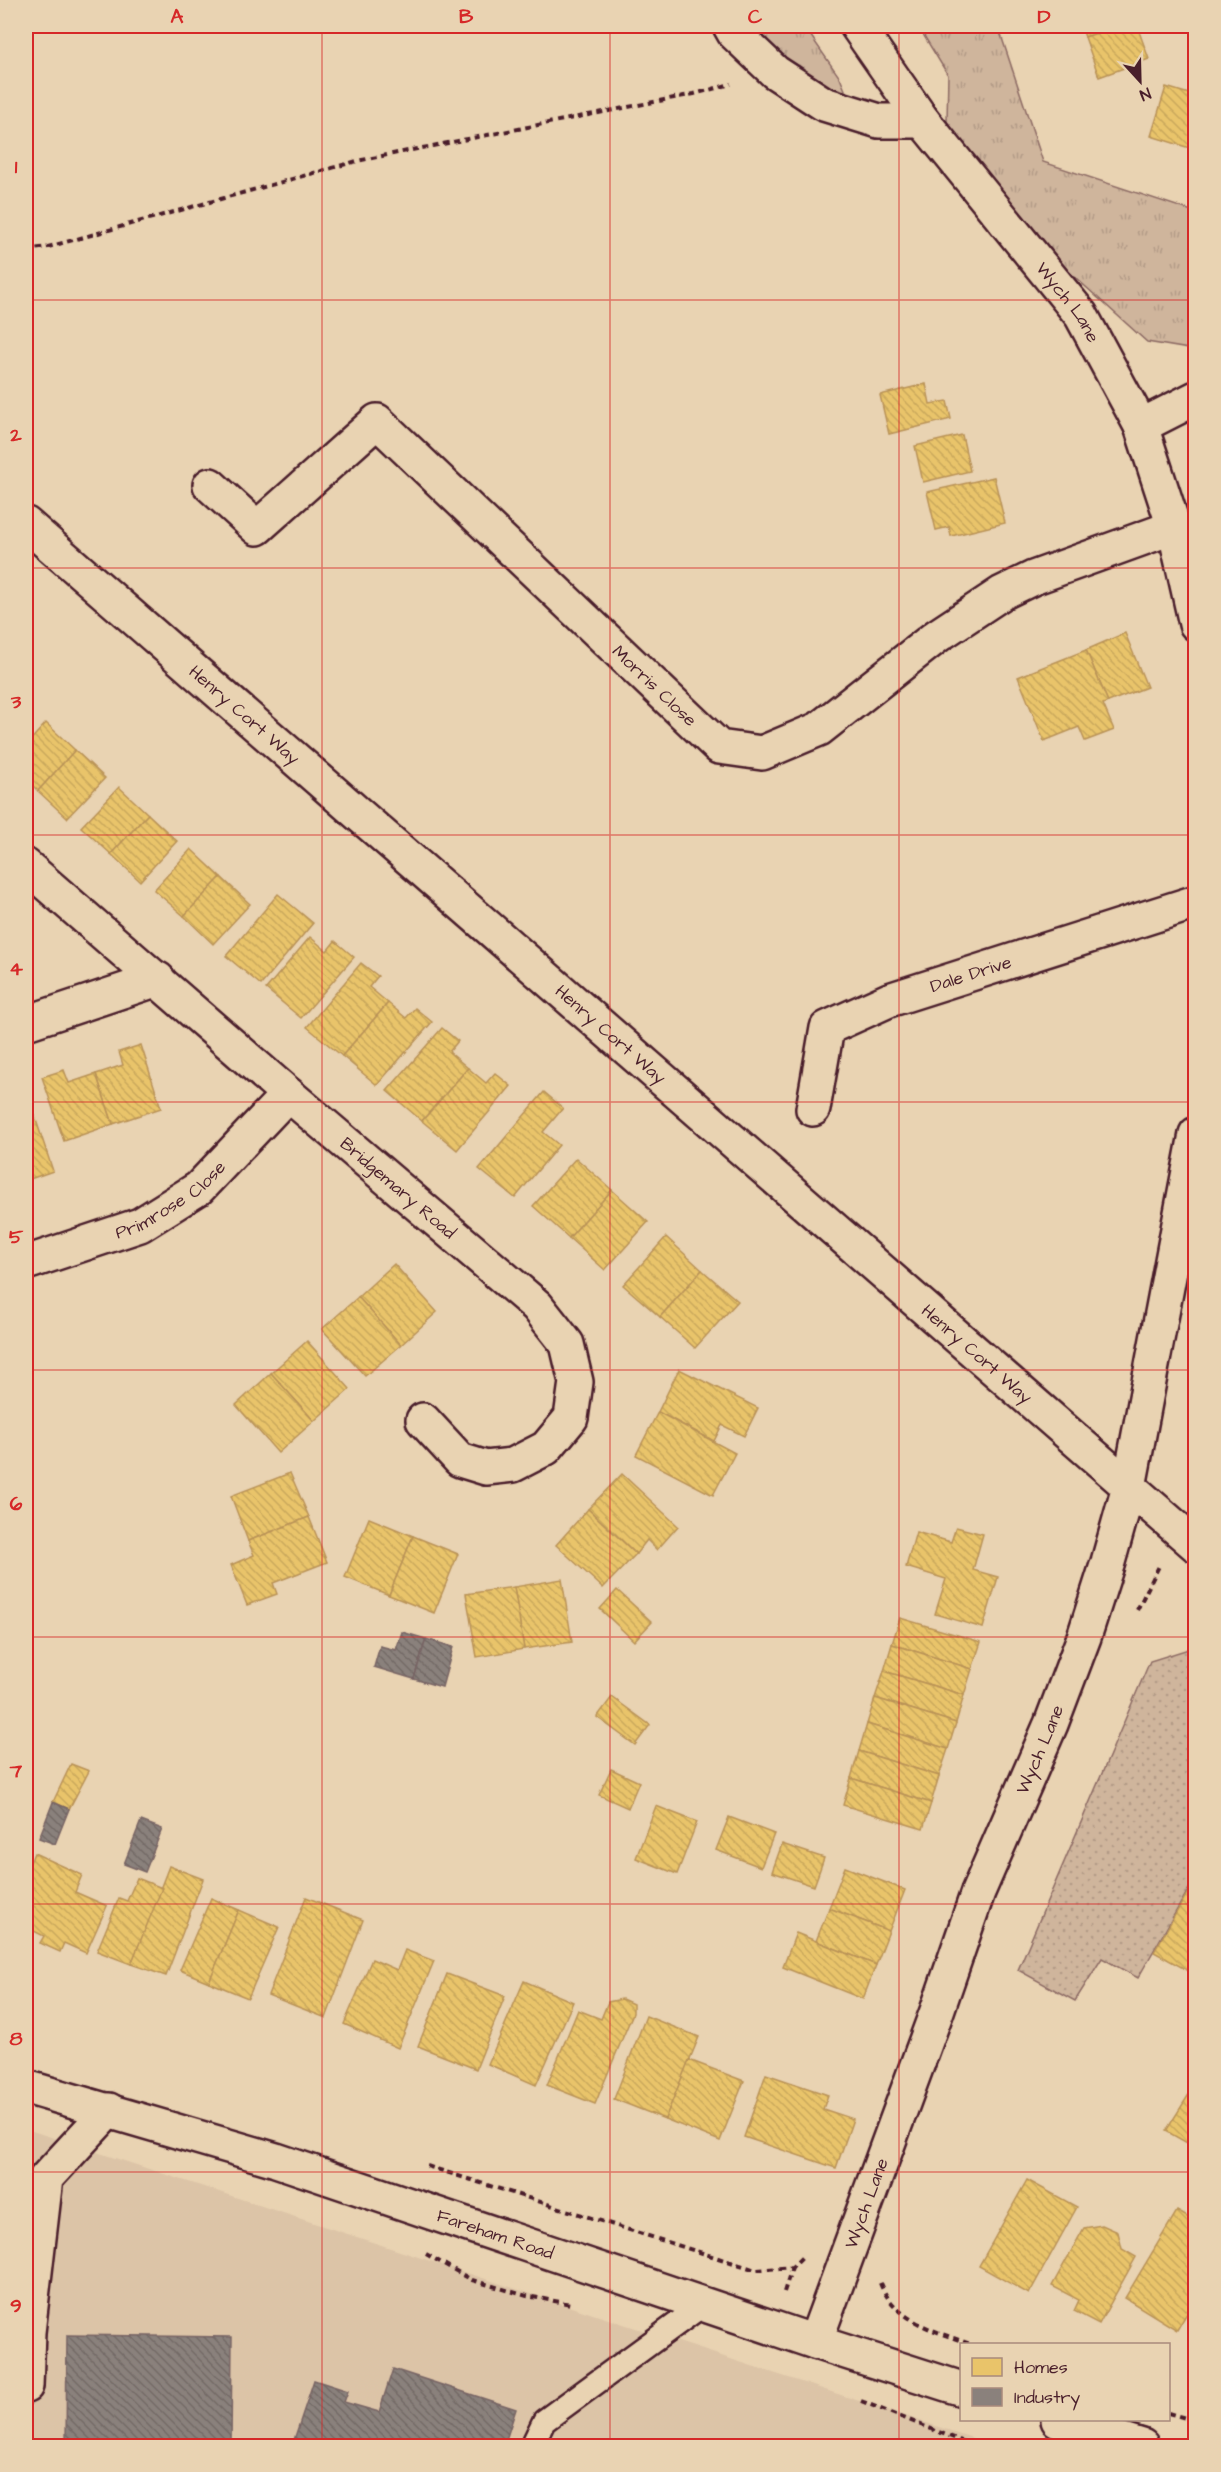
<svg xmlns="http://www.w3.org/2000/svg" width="1221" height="2472" font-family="'Architects Daughter',sans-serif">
	<defs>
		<pattern id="grass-tufts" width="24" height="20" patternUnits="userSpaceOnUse" patternTransform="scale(1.5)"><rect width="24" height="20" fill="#cfb59c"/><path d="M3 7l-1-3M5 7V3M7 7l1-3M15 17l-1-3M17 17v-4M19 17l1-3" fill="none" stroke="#b39b87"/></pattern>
		<pattern id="garden-dots" width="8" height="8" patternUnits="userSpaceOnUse" patternTransform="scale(1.5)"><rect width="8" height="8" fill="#cfb59c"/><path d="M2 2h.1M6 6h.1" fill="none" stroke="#b39b87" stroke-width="1.8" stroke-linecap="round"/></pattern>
		<pattern id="homes-back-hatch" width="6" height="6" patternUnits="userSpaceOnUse" patternTransform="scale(1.5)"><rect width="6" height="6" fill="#e9c46a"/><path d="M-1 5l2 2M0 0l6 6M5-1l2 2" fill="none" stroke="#c9a85c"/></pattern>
		<pattern id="industry-back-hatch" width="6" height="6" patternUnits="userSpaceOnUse" patternTransform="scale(1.5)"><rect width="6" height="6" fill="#8a817c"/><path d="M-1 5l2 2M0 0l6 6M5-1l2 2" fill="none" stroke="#736966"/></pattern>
	</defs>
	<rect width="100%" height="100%" fill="#e9d3b2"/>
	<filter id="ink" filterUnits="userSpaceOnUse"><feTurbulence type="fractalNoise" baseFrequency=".0167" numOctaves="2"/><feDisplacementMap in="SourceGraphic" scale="12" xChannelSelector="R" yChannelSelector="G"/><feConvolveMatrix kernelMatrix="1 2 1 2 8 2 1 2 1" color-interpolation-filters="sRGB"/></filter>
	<g filter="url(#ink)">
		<!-- built -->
		<polygon fill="#dcc4a7" points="26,2129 997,2446 26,2446"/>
		<!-- grass -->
		<g fill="url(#grass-tufts)" stroke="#8c6a64" stroke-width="1.5">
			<polygon points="738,26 804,26 840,78 845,90 832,97"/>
			<polygon points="918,26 998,26 1043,162 1195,212 1195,350 1147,342 1045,250 947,122 948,75"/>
		</g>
		<!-- garden -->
		<polygon fill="url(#garden-dots)" stroke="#8c6a64" stroke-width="1.5" points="1195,1647 1195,1878 1138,1978 1102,1958 1075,2001 1018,1970 1150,1661"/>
		<!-- homes -->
		<g fill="url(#homes-back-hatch)" stroke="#b99257" stroke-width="1.5">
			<polygon points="1081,26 1118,26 1085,37"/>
			<polygon points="1118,26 1137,26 1149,59 1099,77 1085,37"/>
			<polygon points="1166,87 1196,96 1196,141 1193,149 1151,136"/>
			<polygon points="926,384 930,404 947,401 951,419 889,434 880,395"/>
			<polygon points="962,435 970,471 923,482 915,446"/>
			<polygon points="994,477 1005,523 951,536 949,527 936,530 927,492"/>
			<polygon points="1125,633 1147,687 1108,702 1086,650"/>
			<polygon points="1086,650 1108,702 1103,704 1114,730 1085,741 1079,727 1044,741 1018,677"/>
			<polygon points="46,723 75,750 38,791 26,779 26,745"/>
			<polygon points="75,750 105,778 67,818 38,791"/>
			<polygon points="119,787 148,814 111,854 81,827"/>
			<polygon points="148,814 177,841 140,881 111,854"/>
			<polygon points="191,849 221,877 184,916 154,890"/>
			<polygon points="221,877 250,904 213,944 184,916"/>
			<polygon points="278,894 313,923 261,985 226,956"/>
			<polygon points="310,937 327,951 335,941 354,957 301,1018 266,989"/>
			<polygon points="361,963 378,976 369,987 388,1003 342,1056 307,1027"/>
			<polygon points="388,1003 406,1018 415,1008 432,1022 377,1085 342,1056"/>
			<polygon points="442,1028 458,1041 449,1052 468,1068 422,1121 387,1091"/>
			<polygon points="141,1045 161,1108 113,1124 96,1074 123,1065 119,1052"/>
			<polygon points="468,1068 486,1083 495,1073 511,1086 457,1150 422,1121"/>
			<polygon points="64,1070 69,1083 96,1074 113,1124 64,1141 42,1077"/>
			<polygon points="26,1090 53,1171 27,1180 26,1177"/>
			<polygon points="544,1092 563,1108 543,1132 559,1145 515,1198 479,1169"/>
			<polygon points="576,1158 612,1190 569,1238 533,1206"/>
			<polygon points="612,1190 648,1222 605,1270 569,1238"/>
			<polygon points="666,1237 702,1270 660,1317 623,1285"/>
			<polygon points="394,1264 437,1312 401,1345 358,1297"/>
			<polygon points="702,1270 738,1301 695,1348 660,1317"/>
			<polygon points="358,1297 401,1345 365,1376 322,1329"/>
			<polygon points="307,1341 350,1389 314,1421 271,1373"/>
			<polygon points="679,1369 758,1408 744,1436 722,1425 714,1441 658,1412"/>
			<polygon points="271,1373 314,1421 278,1453 236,1405"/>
			<polygon points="658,1412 735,1453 713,1495 636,1455"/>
			<polygon points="290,1473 309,1517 248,1541 231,1496"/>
			<polygon points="622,1474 678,1526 657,1550 647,1540 636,1554 588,1509"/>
			<polygon points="588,1509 636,1554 603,1588 556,1545"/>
			<polygon points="309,1517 327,1562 273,1583 277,1594 247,1605 231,1565 254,1555 248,1541"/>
			<polygon points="369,1518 413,1536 389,1595 345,1577"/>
			<polygon points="956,1527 983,1534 973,1570 998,1577 983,1628 935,1614 946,1579 906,1567 916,1532 951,1542"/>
			<polygon points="413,1536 458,1554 434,1613 389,1595"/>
			<polygon points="562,1579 572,1642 524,1649 514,1587"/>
			<polygon points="514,1587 524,1649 477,1657 466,1594"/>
			<polygon points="617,1590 652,1622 634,1641 600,1609"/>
			<polygon points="900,1618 981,1642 972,1669 892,1644"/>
			<polygon points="892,1644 972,1669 964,1695 884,1671"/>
			<polygon points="884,1671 964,1695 956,1723 875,1698"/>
			<polygon points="612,1697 650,1725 635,1745 597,1717"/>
			<polygon points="875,1698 956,1723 948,1749 867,1724"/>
			<polygon points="867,1724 948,1749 939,1776 859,1751"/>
			<polygon points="859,1751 939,1776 931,1803 851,1778"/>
			<polygon points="71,1764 89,1771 69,1809 53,1802"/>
			<polygon points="611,1769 639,1782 628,1808 599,1795"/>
			<polygon points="851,1778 931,1803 923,1829 843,1805"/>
			<polygon points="656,1806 697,1822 677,1874 636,1858"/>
			<polygon points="729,1817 774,1834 761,1867 716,1850"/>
			<polygon points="782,1844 824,1858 814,1886 772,1872"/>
			<polygon points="34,1853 82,1875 75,1892 107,1906 86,1953 64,1943 60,1952 40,1943 44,1936 26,1927 26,1872"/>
			<polygon points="169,1866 203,1879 166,1976 131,1964"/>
			<polygon points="845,1867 905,1890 889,1931 829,1908"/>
			<polygon points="137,1878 162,1888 131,1964 97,1951 119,1898 127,1901"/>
			<polygon points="1196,1878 1196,1975 1154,1952"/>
			<polygon points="306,1897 363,1920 326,2018 268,1995"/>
			<polygon points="211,1898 239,1910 209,1982 180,1970"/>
			<polygon points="829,1908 889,1931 876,1965 816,1941"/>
			<polygon points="239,1910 279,1927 248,1998 209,1982"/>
			<polygon points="796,1933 876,1965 863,1999 783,1967"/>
			<polygon points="405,1950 434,1961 398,2048 344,2024 372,1959 397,1970"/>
			<polygon points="447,1974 505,1996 476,2069 418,2046"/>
			<polygon points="524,1981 573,2002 536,2085 488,2064"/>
			<polygon points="622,1999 633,2004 633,2013 595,2104 547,2085 578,2010 601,2019 608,2002"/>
			<polygon points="646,2016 699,2037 665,2119 614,2099"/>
			<polygon points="689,2060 744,2081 720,2141 665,2119"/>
			<polygon points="766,2074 828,2095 823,2109 853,2119 836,2168 744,2137"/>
			<polygon points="1196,2083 1196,2148 1166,2131"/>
			<polygon points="1027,2180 1077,2207 1029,2294 979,2266"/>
			<polygon points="1177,2211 1196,2222 1196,2298 1177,2330 1125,2298"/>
			<polygon points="1102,2225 1118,2232 1122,2249 1136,2257 1099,2324 1074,2311 1079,2300 1052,2286 1084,2228"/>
		</g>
		<!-- industry -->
		<g fill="url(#industry-back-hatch)" stroke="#776464" stroke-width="1.5">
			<polygon points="402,1632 426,1639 414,1679 374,1667 380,1646 396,1650"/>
			<polygon points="426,1639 453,1647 442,1687 414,1679"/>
			<polygon points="53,1802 69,1809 55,1844 39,1838"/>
			<polygon points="141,1821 162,1829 145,1872 124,1864"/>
			<polygon points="67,2335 232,2337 231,2446 66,2446"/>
			<polygon points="393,2369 516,2409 504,2446 292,2446 314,2380 348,2391 344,2402 379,2412"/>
		</g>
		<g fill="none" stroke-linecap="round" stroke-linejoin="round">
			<defs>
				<polyline id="lane" points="532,2446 544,2421 704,2304"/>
				<g id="street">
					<polyline points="730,26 734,33 775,72 824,104 879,121 923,121"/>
					<path id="s1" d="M857,26l66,95 158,194 60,111"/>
					<path id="s2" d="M210,485l47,43 120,-107 342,326 43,6 57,-24 118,-93 65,-43 31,-15 141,-51"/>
					<path id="s3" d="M26,524l1170,1021"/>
					<path id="s4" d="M26,866l262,228 249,212 30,38 9,38 -5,36 -25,30 -33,17 -27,3 -26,-8 -37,-40"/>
					<polyline points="26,1023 158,979"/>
					<path id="s5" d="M813,1109l14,-81 62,-28 307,-98"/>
					<path id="s6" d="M26,1263l114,-38 59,-37 89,-94"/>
					<polyline points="26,2386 28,2332 46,2178 109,2110"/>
				</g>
				<g id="secondary">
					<polyline points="1196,398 1141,426 1174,527 1196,624"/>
					<path id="s7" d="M815,2342l122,-331 41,-119 73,-168 33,-87 24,-75 21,-75 67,-353"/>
				</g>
				<g id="primary">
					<path id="s8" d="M26,2087l250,73 539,182 147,47"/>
					<polyline points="1058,2420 1142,2446"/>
				</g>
			</defs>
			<!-- lane casing -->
			<use href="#lane" stroke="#4a1f2b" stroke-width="27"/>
			<!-- street casing -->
			<use href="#street" stroke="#4a1f2b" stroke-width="38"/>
			<!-- secondary casing -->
			<use href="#secondary" stroke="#4a1f2b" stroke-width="38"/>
			<!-- primary casing -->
			<use href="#primary" stroke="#4a1f2b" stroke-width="38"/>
			<!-- path -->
			<g stroke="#4a1f2b" stroke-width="4" stroke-dasharray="6 4.5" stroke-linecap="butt">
				<polyline points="26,250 48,247 357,161 694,94 731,84"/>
				<polyline points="1137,1610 1159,1566"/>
				<polyline points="427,2166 756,2270 792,2267 803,2256"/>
				<polyline points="426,2254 472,2280 527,2296 571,2304"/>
				<path d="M880,2283c15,38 55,48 90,61"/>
				<polyline points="784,2292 792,2267"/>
				<polyline points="861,2401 974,2446"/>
				<polyline points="1168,2413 1196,2421"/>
			</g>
			<!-- lane -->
			<use href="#lane" stroke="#e9d3b2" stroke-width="22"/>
			<!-- street -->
			<use href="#street" stroke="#e9d3b2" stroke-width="33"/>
			<!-- secondary -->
			<use href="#secondary" stroke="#e9d3b2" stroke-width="33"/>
			<!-- primary -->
			<use href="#primary" stroke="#e9d3b2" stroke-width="33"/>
		</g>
	</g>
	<!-- grid -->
	<path fill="none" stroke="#d62828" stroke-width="1.5" stroke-opacity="0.55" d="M322,26v2420M610,26v2420M899,26v2420M26,300h1170M26,568h1170M26,835h1170M26,1102h1170M26,1370h1170M26,1637h1170M26,1904h1170M26,2172h1170"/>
	<g text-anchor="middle" stroke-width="6" stroke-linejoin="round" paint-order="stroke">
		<!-- street labels -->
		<g font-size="18" fill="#4a1f2b" stroke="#e9d3b2">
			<text dy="6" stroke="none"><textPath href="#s1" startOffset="348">Wych Lane</textPath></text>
			<text dy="6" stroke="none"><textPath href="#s2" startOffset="608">Morris Close</textPath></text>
			<text dy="6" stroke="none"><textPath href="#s3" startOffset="290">Henry Cort Way</textPath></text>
			<text dy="6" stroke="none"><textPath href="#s5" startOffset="236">Dale Drive</textPath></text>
			<text dy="6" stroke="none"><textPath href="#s3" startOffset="776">Henry Cort Way</textPath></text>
			<text dy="6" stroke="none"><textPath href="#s4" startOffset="492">Bridgemary Road</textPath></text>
			<text dy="6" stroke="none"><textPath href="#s6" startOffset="159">Primrose Close</textPath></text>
			<text dy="6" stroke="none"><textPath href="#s3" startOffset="1262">Henry Cort Way</textPath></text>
			<text dy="6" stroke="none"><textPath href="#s7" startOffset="634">Wych Lane</textPath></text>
			<text dy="6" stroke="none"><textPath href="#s7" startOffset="148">Wych Lane</textPath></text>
			<text dy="6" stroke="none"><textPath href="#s8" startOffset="492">Fareham Road</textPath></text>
		</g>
	</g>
	<!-- margin -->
	<rect width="1221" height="2472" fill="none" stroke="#e9d3b2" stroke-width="66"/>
	<!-- legend -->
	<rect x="960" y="2343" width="210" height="78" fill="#e9d3b2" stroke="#a98b7c" stroke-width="1.5"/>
	<rect x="972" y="2358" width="30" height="18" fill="#e9c46a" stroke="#a98b7c" stroke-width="1.5"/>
	<text x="1014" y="2373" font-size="18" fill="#4a1f2b">Homes</text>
	<rect x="972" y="2388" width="30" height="18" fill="#8a817c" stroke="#a98b7c" stroke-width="1.5"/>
	<text x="1014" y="2403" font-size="18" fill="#4a1f2b">Industry</text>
	<!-- north arrow -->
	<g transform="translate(1140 81) rotate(158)" stroke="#e9d3b2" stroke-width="4.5" paint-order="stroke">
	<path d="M0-4.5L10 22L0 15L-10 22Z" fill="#4a1f2b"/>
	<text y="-9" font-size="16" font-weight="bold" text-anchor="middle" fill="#4a1f2b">N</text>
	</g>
	<rect x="33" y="33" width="1155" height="2406" fill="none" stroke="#d62828" stroke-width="2"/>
	<g font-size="20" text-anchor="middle" font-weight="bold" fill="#d62828">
		<text x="177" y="23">A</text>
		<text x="466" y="23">B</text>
		<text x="755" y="23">C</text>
		<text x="1044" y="23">D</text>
		<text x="16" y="173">1</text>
		<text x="16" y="441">2</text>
		<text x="16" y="708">3</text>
		<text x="16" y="975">4</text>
		<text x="16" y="1243">5</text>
		<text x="16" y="1510">6</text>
		<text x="16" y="1777">7</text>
		<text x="16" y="2045">8</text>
		<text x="16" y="2312">9</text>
	</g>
</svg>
